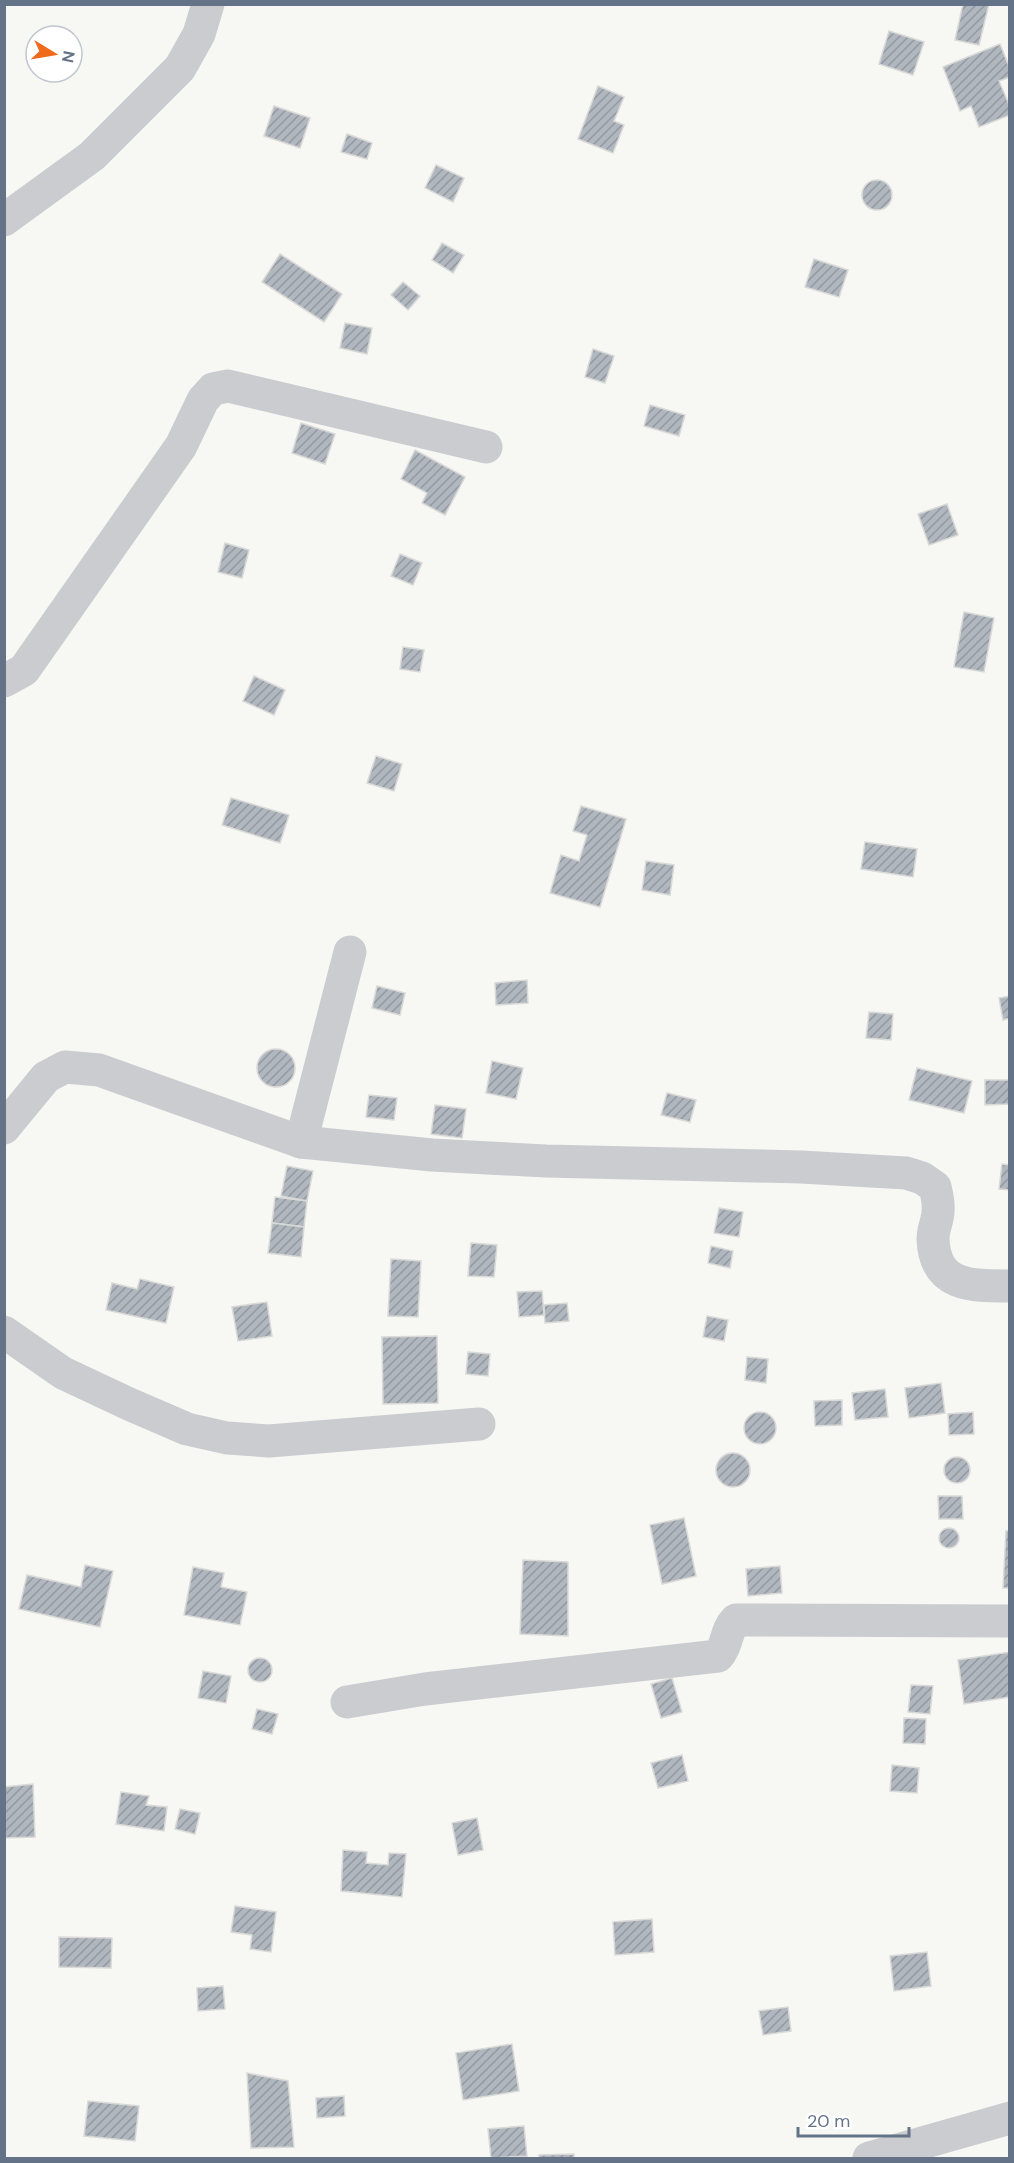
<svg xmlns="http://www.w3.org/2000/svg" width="1014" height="2163" font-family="'DM Sans',sans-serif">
	<defs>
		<pattern id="building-hatch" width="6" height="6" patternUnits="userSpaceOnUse" patternTransform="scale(1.5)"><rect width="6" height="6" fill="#b1b7bf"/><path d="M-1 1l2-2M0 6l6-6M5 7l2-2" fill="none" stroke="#9499a1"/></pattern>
	</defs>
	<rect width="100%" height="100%" fill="#f7f8f4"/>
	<!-- building -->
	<g fill="url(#building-hatch)" stroke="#d9d9d7" stroke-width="1.5">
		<polygon points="963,4 989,4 979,45 955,40"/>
		<polygon points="889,31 924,42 913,75 879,64"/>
		<polygon points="1000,44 1010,69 1010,77 999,81 1010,107 1010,115 979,127 971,106 960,111 943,67"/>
		<polygon points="598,86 624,97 614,121 624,125 613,153 578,139"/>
		<polygon points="274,106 310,118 300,148 264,136"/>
		<polygon points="347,134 372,143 367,159 341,152"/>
		<polygon points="436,165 464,178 453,202 425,188"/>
		<circle cx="877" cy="195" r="15"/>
		<polygon points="442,243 464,255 453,273 432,260"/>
		<polygon points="280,254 342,294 324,322 262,282"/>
		<polygon points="814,259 848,270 839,297 805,287"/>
		<polygon points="403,282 420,296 408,310 391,295"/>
		<polygon points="345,323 372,328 367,354 340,348"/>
		<polygon points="593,349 614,356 605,383 585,377"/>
		<polygon points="650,405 685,415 679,436 644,426"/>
		<polygon points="301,423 335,434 325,464 292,453"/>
		<polygon points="415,450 465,477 445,515 422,503 427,493 401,479"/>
		<polygon points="947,504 958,535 929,545 918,514"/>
		<polygon points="225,543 249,550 242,578 218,572"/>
		<polygon points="400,554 422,563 413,585 391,576"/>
		<polygon points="964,612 994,618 984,672 954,667"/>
		<polygon points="403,647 424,650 420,672 400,669"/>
		<polygon points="254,676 285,690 274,715 243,701"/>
		<polygon points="376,756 402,764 394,791 367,783"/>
		<polygon points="231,798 289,815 280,843 222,825"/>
		<polygon points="581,806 626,819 600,907 550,893 561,855 579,861 587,835 573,831"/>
		<polygon points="865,842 917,849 913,877 861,869"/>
		<polygon points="646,861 674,865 670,895 642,890"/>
		<polygon points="527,980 528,1003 496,1005 495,983"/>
		<polygon points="377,986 405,993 400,1015 372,1008"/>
		<polygon points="1010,996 1010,1018 1003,1020 999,998"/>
		<polygon points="869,1012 893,1014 891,1040 866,1038"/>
		<circle cx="276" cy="1068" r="19"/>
		<polygon points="492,1061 523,1068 516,1099 486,1093"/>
		<polygon points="917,1068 972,1081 964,1113 909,1100"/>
		<polygon points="985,1080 1010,1080 1010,1104 985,1105"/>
		<polygon points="667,1093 696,1100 690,1122 661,1115"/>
		<polygon points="369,1095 397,1098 394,1120 366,1117"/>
		<polygon points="435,1105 466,1109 462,1138 431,1134"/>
		<polygon points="1002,1164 1010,1165 1010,1190 999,1189"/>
		<polygon points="287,1166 313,1171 307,1201 281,1196"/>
		<polygon points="275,1197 307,1201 304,1227 272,1223"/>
		<polygon points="719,1208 743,1212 739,1237 714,1233"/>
		<polygon points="272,1223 304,1227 301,1257 268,1253"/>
		<polygon points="471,1243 497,1245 494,1277 468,1276"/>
		<polygon points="711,1246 733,1251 730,1268 708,1263"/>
		<polygon points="391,1259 421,1261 418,1317 388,1316"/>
		<polygon points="140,1279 174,1287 166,1323 106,1310 112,1283 137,1289"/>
		<polygon points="542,1291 544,1315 519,1317 517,1292"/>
		<polygon points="267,1302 272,1336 238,1341 232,1307"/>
		<polygon points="567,1303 569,1321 545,1323 544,1305"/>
		<polygon points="707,1316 728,1320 724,1341 703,1337"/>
		<polygon points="437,1336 438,1403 383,1404 382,1337"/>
		<polygon points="468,1352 490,1354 488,1376 466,1374"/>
		<polygon points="747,1357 768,1359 766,1383 745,1380"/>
		<polygon points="941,1383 945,1413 909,1418 905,1388"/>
		<polygon points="885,1389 888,1417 855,1420 852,1393"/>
		<polygon points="842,1400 842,1425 815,1426 814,1401"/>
		<polygon points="973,1412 974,1434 949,1435 948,1414"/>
		<circle cx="760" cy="1428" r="16"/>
		<circle cx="733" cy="1470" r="17"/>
		<circle cx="957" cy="1470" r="13"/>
		<polygon points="938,1496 962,1496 963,1519 939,1519"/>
		<polygon points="684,1518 696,1576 662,1584 650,1525"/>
		<circle cx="949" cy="1538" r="10"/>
		<polygon points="1006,1531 1010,1531 1010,1588 1003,1588"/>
		<polygon points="523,1560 568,1562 568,1636 520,1634"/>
		<polygon points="85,1565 113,1571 100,1627 19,1609 27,1575 81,1587"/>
		<polygon points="780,1566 782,1593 748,1596 746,1569"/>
		<polygon points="193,1567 224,1573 221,1587 247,1592 240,1625 184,1615"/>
		<polygon points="1010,1652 1010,1697 964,1704 958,1660"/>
		<circle cx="260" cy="1670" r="12"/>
		<polygon points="203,1671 231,1676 226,1703 198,1698"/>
		<polygon points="672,1678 682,1712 661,1718 651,1684"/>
		<polygon points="911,1685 933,1686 930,1714 908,1712"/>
		<polygon points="257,1709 278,1714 272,1734 252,1729"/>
		<polygon points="904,1718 926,1719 925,1744 903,1743"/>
		<polygon points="682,1755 688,1781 658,1788 651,1763"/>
		<polygon points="892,1765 919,1768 917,1793 890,1791"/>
		<polygon points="33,1784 35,1837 4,1838 4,1787"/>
		<polygon points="121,1792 149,1796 146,1805 167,1807 164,1831 116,1824"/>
		<polygon points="180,1809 200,1813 195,1834 175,1829"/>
		<polygon points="477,1818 483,1850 458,1855 452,1823"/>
		<polygon points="343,1850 367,1852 366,1863 388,1865 389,1853 406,1854 402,1897 341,1891"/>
		<polygon points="235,1906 276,1912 271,1952 250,1949 252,1935 231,1932"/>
		<polygon points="652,1919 654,1952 615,1955 613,1922"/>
		<polygon points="59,1937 112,1938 111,1968 59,1967"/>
		<polygon points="927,1952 931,1986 894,1991 890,1956"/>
		<polygon points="223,1986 225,2009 198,2011 197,1988"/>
		<polygon points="788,2007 791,2031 763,2035 759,2011"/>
		<polygon points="512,2044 519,2091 463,2100 456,2053"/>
		<polygon points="247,2073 288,2081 294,2147 251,2148"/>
		<polygon points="344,2096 345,2116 317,2118 316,2098"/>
		<polygon points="88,2101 139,2106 135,2141 84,2136"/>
		<polygon points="524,2126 527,2156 491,2158 488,2129"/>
		<polygon points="574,2154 574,2158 539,2158 539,2155"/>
	</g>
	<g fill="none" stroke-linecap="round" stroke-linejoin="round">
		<!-- minor -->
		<g stroke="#caccd0" stroke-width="33">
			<polyline points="4,220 92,156 180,68 199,34 208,4"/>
			<polyline points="4,681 24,670 181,446 203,400 213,389 228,386 486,447"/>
			<path d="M4,1128l42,-51 19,-10 34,3 202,72 131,13 114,6 255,6 105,6 16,5 13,9c2,8 4,16 3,24 0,9 -5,18 -5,28 2,48 38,47 77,47"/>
			<polyline points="301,1142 350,952"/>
			<polyline points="4,1332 63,1373 129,1404 187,1429 227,1438 269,1441 479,1424"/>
			<path d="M347,1702l78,-13 293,-33c10,-11 7,-25 18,-36l274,1"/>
			<polyline points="869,2158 1010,2118"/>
		</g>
	</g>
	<!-- border -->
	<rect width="1014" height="2163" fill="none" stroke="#647388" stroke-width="12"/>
	<!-- north arrow -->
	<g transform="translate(54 54) rotate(101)"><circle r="28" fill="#ffffff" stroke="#c1c7cf" stroke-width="1.5"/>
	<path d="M0-4.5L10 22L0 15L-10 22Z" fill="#f06a1c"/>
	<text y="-9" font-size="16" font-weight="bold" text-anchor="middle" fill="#647388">N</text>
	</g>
	<!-- scale -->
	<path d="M798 2127v9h111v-9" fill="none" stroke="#647388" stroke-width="3"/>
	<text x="807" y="2127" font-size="18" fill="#647388" stroke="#ffffff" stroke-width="4.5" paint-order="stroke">20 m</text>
</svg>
